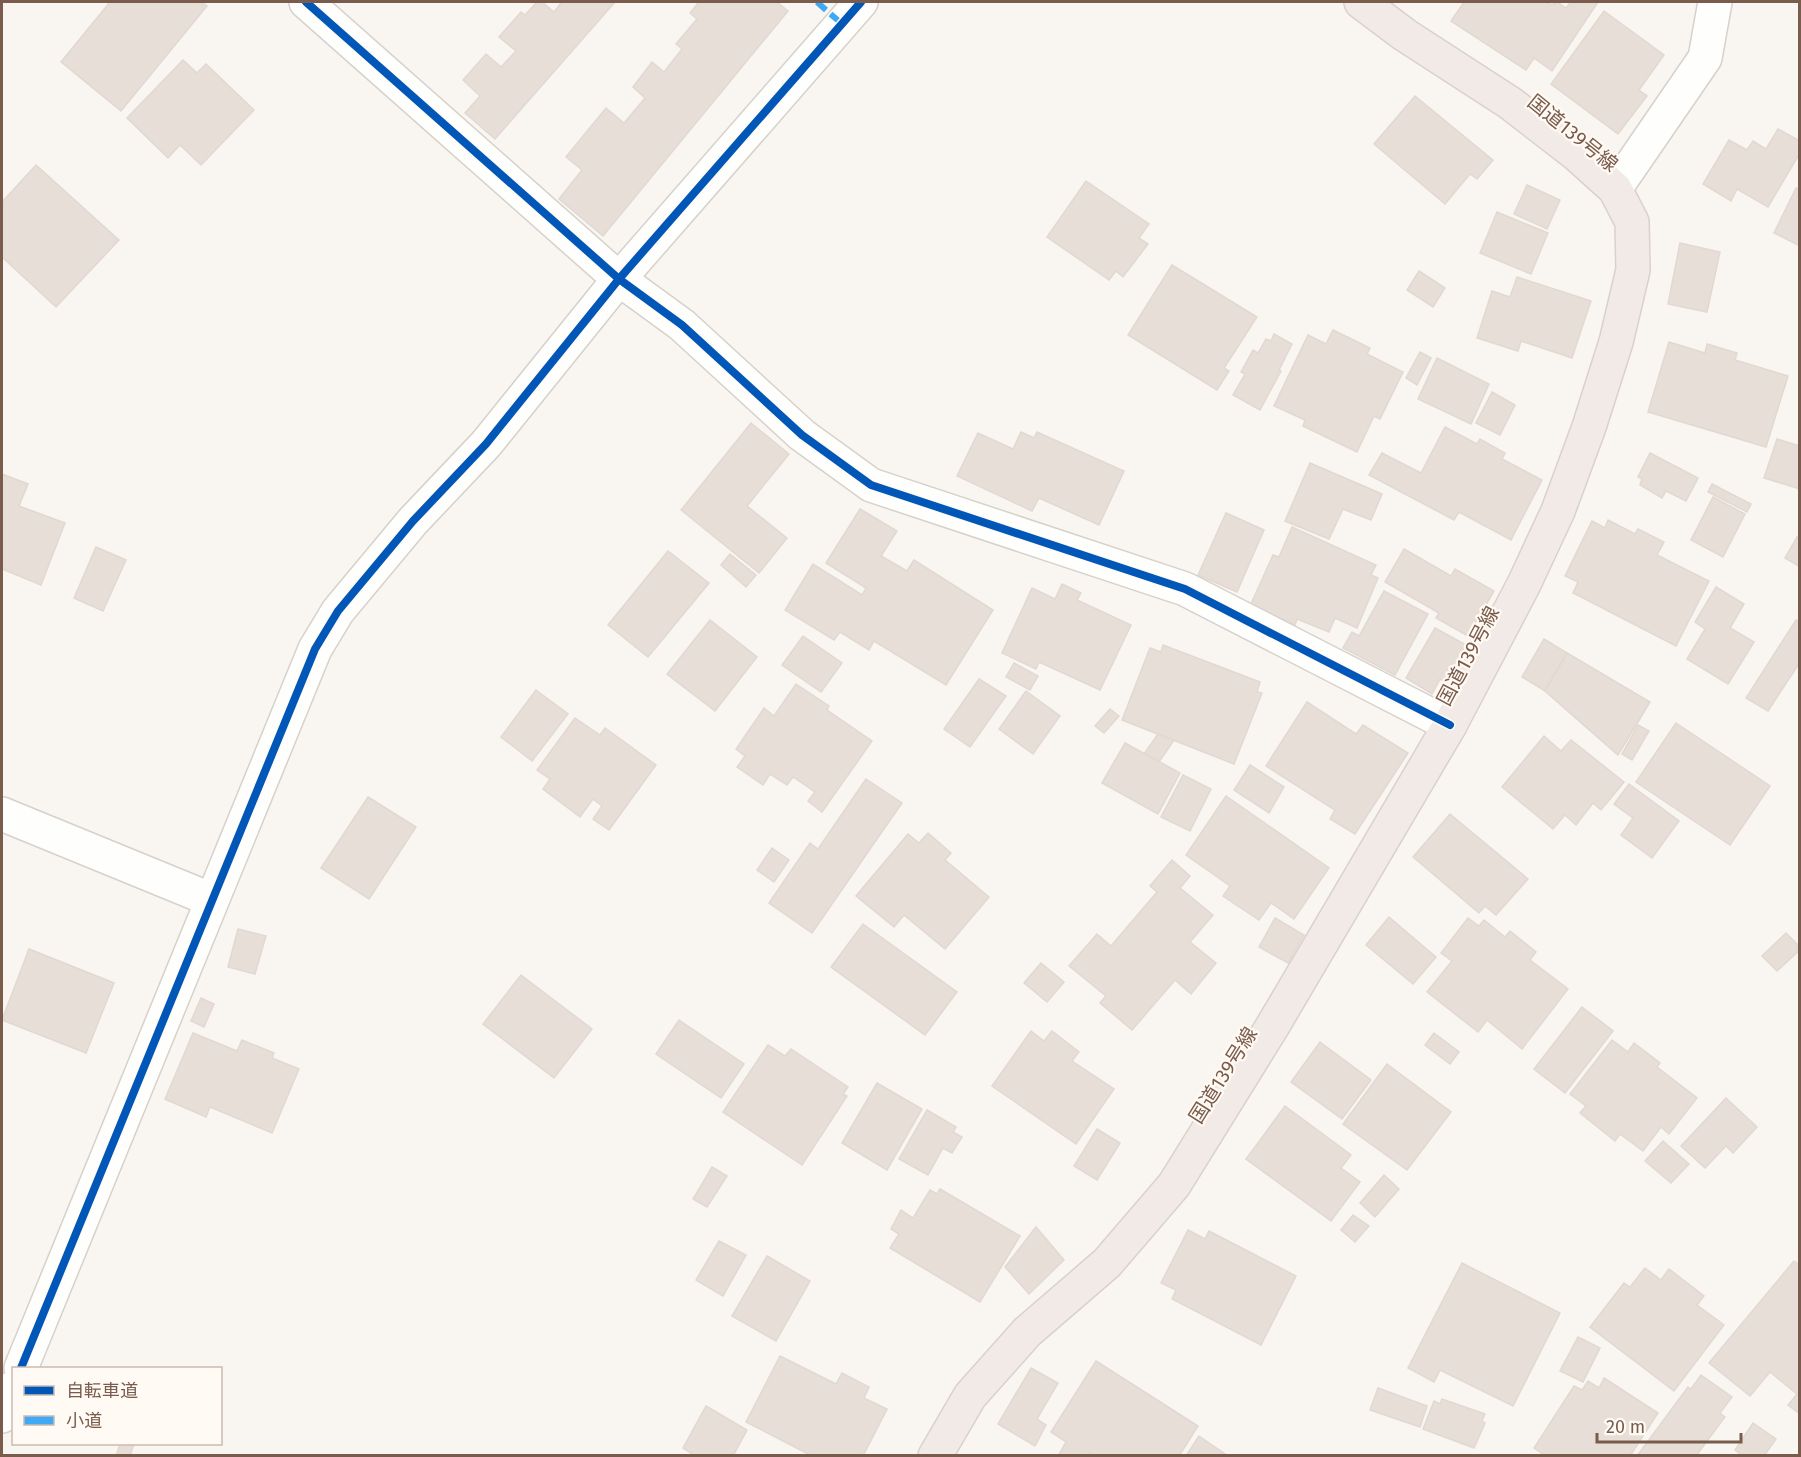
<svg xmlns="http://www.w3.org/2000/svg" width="1801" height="1457" font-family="'Fira Sans','Noto Sans JP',sans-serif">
	<rect width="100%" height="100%" fill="#f9f5f0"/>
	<!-- building -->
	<g fill="#e6ded7" stroke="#e2d8d2" stroke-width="1.5">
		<polygon points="110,2 201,2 207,6 121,111 61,62"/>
		<polygon points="537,2 542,2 554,12 561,3 559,2 615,2 495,139 465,113 480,96 463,80 486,54 501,67 516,51 499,37 521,12 525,15"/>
		<polygon points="699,2 777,2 788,11 603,236 559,199 582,170 566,157 606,108 624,123 645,98 633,87 652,62 664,72 682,49 676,44 697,19 690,13"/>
		<polygon points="1464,2 1547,2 1552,5 1557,2 1566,8 1571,2 1598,2 1552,71 1534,58 1526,70 1451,21"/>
		<polygon points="1604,11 1664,55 1639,90 1647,96 1618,134 1551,84"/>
		<polygon points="183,60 197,73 206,64 254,110 201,165 180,145 168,158 127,118"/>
		<polygon points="1415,96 1493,160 1477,179 1470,174 1445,204 1374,144"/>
		<polygon points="1778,129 1800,141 1800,153 1768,207 1737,189 1731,201 1703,184 1729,140 1747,150 1753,141 1766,149"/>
		<polygon points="36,165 119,240 56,307 2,257 2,202"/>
		<polygon points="1086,181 1149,224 1139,238 1148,244 1123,277 1116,271 1109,280 1047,237"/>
		<polygon points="1527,185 1560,200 1547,229 1514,214"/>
		<polygon points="1796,188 1800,189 1800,246 1774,233"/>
		<polygon points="1497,212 1548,233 1531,274 1480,253"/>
		<polygon points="1680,243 1720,252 1707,312 1668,304"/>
		<polygon points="1172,265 1257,317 1224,368 1229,371 1217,390 1128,335"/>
		<polygon points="1419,271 1445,288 1433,307 1407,290"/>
		<polygon points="1517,277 1591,301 1572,358 1521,341 1518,351 1477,338 1492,291 1510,297"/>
		<polygon points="1333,330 1370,348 1367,354 1403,372 1380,419 1374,416 1357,452 1303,426 1305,420 1274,406 1308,335 1326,344"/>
		<polygon points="1274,334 1292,344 1279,370 1281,371 1260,410 1233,395 1245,374 1241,372 1253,350 1258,353 1266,339 1271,341"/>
		<polygon points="1669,342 1705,353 1707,344 1737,353 1735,360 1788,376 1766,447 1648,412"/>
		<polygon points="1420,352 1431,358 1417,385 1406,378"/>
		<polygon points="1437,358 1489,384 1471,424 1418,399"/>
		<polygon points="1492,392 1515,405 1500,435 1476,423"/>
		<polygon points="751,423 789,454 747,506 787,538 759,573 681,510"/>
		<polygon points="1445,427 1477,444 1480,439 1505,453 1502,459 1542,480 1511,540 1459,512 1454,520 1369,475 1382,453 1421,473"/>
		<polygon points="1021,432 1034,438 1037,432 1124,471 1099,525 1039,498 1032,511 957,476 978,433 1013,449"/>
		<polygon points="1777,439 1800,446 1800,489 1764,478"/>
		<polygon points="1650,453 1698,478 1686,501 1666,491 1662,498 1640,485 1642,479 1638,477"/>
		<polygon points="1310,463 1382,494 1371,520 1343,509 1329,539 1285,521"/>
		<polygon points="2,474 28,484 19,506 65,523 41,585 2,569"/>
		<polygon points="1712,484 1751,504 1747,512 1708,492"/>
		<polygon points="1713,497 1745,514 1723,557 1691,540"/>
		<polygon points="860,509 897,531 881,556 907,571 914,560 993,610 946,685 874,641 869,650 840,632 834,640 785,610 813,564 862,595 866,588 826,563"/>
		<polygon points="1226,513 1264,530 1237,592 1198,575"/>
		<polygon points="1608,520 1635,534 1638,529 1664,542 1657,555 1709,581 1676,646 1573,593 1578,582 1565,576 1592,521 1605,528"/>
		<polygon points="1292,527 1376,565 1371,575 1378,578 1357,628 1335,618 1329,632 1297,619 1295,625 1250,606 1273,555 1279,557"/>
		<polygon points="1797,537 1800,538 1800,567 1785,558"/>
		<polygon points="96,547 126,560 103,611 74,598"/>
		<polygon points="1404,549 1451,576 1455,569 1494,591 1468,636 1436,618 1439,613 1385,582"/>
		<polygon points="668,551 709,583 648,657 608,625"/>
		<polygon points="730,554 756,575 746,587 721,565"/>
		<polygon points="1062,584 1081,593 1077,600 1131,625 1100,690 1039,662 1036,669 1002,653 1032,588 1055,599"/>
		<polygon points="1716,587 1744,604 1730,628 1754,642 1728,684 1687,659 1705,629 1695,622"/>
		<polygon points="1384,591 1428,614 1395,675 1343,648 1352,632 1359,636"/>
		<polygon points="710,620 757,657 715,711 667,674"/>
		<polygon points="1796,620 1800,622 1800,662 1768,711 1746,698"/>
		<polygon points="1435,628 1468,646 1447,683 1440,679 1432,694 1406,678"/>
		<polygon points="803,636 842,663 821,692 782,665"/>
		<polygon points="1544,639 1567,653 1545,691 1522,677"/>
		<polygon points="1163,645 1260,682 1257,692 1262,693 1234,764 1122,720 1150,648 1161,652"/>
		<polygon points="1567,653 1650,702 1618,755 1545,691"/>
		<polygon points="1014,663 1038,676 1030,690 1006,677"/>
		<polygon points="979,679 1006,696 970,747 944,729"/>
		<polygon points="796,684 829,706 827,710 872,741 822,812 808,801 815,792 793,777 787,785 770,774 763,785 737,767 745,756 736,749 764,708 774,716"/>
		<polygon points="536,690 568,714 532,761 501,737"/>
		<polygon points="1026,691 1060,716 1033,754 999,729"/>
		<polygon points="1307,702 1356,734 1363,725 1408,753 1355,834 1330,819 1335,810 1266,766"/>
		<polygon points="1110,709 1119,716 1104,733 1095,726"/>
		<polygon points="575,718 600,735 605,728 656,765 609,830 593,819 602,806 593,799 580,817 543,789 550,779 537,770"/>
		<polygon points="1676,723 1770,786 1730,845 1636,782"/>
		<polygon points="1638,725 1649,731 1632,760 1622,754"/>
		<polygon points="1158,734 1174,740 1159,762 1144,754"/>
		<polygon points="1544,736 1561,751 1571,740 1624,782 1601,810 1593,803 1576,825 1565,815 1553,829 1502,787"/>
		<polygon points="1125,743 1180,773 1158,814 1102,783"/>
		<polygon points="1250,765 1284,787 1269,813 1234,790"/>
		<polygon points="1183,775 1211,789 1190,831 1161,817"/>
		<polygon points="866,779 902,803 812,933 769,903 810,843 818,849"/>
		<polygon points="1629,784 1679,821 1652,858 1621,835 1633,818 1614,804"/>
		<polygon points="1226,796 1329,868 1294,919 1271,903 1259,920 1223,896 1230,886 1186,855"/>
		<polygon points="368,797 416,827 369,899 321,868"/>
		<polygon points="1450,814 1528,879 1496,915 1485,906 1479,913 1413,857"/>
		<polygon points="928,833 951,853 945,860 989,897 945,949 904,915 894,927 856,896 908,834 919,843"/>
		<polygon points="772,848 789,860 774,882 757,870"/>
		<polygon points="1172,860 1190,876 1180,888 1213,915 1190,942 1216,963 1191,994 1175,980 1132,1030 1100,1003 1106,996 1069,966 1097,934 1111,946 1157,892 1150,886"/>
		<polygon points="1389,917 1436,957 1413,984 1366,945"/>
		<polygon points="1275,918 1304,935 1288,963 1259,947"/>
		<polygon points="1468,918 1479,926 1484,920 1505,937 1510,931 1536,952 1530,960 1568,989 1522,1049 1487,1020 1478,1032 1427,992 1452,961 1441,953"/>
		<polygon points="863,924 957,992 925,1035 831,967"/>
		<polygon points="238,929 266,936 255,974 228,967"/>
		<polygon points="1786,933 1800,947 1800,950 1777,971 1762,956"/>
		<polygon points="29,949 114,983 86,1053 2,1020"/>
		<polygon points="1041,963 1064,982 1047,1002 1024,983"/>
		<polygon points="521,975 592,1029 554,1078 483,1024"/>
		<polygon points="201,998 214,1004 204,1027 191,1021"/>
		<polygon points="1582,1007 1613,1031 1565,1093 1534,1069"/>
		<polygon points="679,1020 744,1064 721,1098 656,1054"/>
		<polygon points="1031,1031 1044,1041 1052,1031 1079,1052 1072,1061 1114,1089 1076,1144 992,1086"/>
		<polygon points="193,1033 237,1051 242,1040 274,1053 272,1058 299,1069 272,1133 210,1107 206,1117 165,1099"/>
		<polygon points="1434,1033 1459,1052 1450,1064 1425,1045"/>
		<polygon points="1612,1040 1628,1052 1634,1043 1660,1063 1657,1067 1697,1098 1669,1134 1661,1127 1643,1151 1620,1134 1615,1141 1580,1113 1586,1106 1570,1094"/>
		<polygon points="1320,1042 1371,1080 1342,1119 1291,1082"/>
		<polygon points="768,1045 785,1056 791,1049 848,1087 843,1094 847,1096 802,1165 723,1112"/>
		<polygon points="1387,1064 1451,1112 1407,1170 1343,1124"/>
		<polygon points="877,1083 922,1109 887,1170 842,1143"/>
		<polygon points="1726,1098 1757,1127 1733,1153 1726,1146 1705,1168 1681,1146"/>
		<polygon points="1285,1106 1351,1155 1341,1168 1360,1182 1331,1221 1246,1159"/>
		<polygon points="927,1110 956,1127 953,1132 962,1137 952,1153 943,1148 928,1175 899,1159"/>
		<polygon points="1097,1129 1120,1143 1097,1180 1074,1166"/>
		<polygon points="1663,1141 1689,1164 1671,1183 1645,1161"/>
		<polygon points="712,1167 727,1176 707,1207 693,1199"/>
		<polygon points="1384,1175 1399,1189 1375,1217 1360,1203"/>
		<polygon points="940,1189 1020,1236 980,1302 890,1248 899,1234 891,1229 901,1210 913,1218 930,1190 937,1194"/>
		<polygon points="1353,1215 1369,1226 1355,1242 1341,1230"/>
		<polygon points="1036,1227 1064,1260 1029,1294 1005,1267"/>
		<polygon points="1188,1230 1205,1239 1209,1231 1296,1276 1261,1345 1172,1299 1176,1290 1161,1283"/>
		<polygon points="719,1241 746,1255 723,1296 696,1280"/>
		<polygon points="767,1256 810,1281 776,1341 732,1316"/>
		<polygon points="1794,1261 1800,1265 1800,1414 1788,1405 1797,1394 1770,1372 1750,1396 1709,1363"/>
		<polygon points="1462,1263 1560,1313 1513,1406 1440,1370 1434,1382 1408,1368"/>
		<polygon points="1645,1268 1661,1280 1669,1269 1704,1296 1697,1305 1724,1325 1674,1391 1590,1327 1624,1283 1630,1287"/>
		<polygon points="1578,1337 1600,1348 1583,1382 1560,1371"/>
		<polygon points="780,1356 836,1384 842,1373 869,1387 864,1398 887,1409 863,1456 812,1456 746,1422"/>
		<polygon points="1096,1361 1198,1426 1179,1456 1094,1456 1089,1452 1088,1456 1058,1456 1066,1442 1051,1432"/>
		<polygon points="1031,1368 1058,1383 1037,1419 1046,1425 1035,1446 998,1424"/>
		<polygon points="1701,1375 1732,1397 1720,1413 1725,1417 1696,1456 1637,1456 1688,1387 1691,1389"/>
		<polygon points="1604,1378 1658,1413 1630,1456 1546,1456 1534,1448 1574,1386 1582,1390 1588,1381 1599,1388"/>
		<polygon points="1378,1388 1427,1406 1420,1427 1370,1410"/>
		<polygon points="1442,1399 1485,1414 1482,1421 1485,1423 1474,1448 1423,1429 1434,1401 1440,1404"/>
		<polygon points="706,1406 747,1430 733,1456 695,1456 683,1448"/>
		<polygon points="1753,1423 1776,1439 1764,1456 1743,1456 1735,1450"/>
		<polygon points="1199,1436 1228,1456 1186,1456"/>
		<polygon points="120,1444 134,1444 130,1456 116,1456"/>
	</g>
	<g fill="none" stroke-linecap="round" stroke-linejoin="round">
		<defs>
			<g id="minor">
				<polyline points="306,2 619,279 682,325 802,435 871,485 1185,589 1450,725"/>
				<polyline points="1615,189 1705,58 1715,2"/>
				<polyline points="2,814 212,900"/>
				<polyline points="21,1368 315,649 338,611 413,521 486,444 619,279 861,2"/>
				<polyline points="2,1416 14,1387"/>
			</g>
			<polyline id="highway" points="935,1456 970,1396 1027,1332 1107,1263 1174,1185 1272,1027 1450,725 1524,584 1558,511 1589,427 1616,342 1633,270 1632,222 1615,189 1576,154 1510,103 1405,35 1361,2"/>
		</defs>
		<!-- minor casing -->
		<use href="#minor" stroke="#d7d1cb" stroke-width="36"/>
		<!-- highway casing -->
		<use href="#highway" stroke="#dad1cc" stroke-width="36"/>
		<!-- minor -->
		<use href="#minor" stroke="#fefefd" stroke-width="33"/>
		<!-- highway -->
		<use href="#highway" stroke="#f2eae7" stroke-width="33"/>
		<!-- quiet -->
		<polyline stroke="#3fa9f5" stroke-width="6" stroke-dasharray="12 6" stroke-linecap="butt" points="817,2 842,24"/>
		<defs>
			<g id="cycleway">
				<polyline points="306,2 619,279 682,325 802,435 871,485 1185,589 1450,725"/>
				<polyline points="21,1368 315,649 338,611 413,521 486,444 619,279 861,2"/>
			</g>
		</defs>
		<!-- cycleway casing -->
		<use href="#cycleway" stroke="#fffaf3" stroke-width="11"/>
		<!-- cycleway -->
		<use href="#cycleway" stroke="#0057b8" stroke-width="8"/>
	</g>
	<g text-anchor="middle" stroke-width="4.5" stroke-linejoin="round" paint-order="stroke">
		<!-- street labels -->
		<g font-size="20" fill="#7a5c4d" stroke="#fffaf3">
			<text transform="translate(1573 133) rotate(39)" y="7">国道139号線</text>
			<text transform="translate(1468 656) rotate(-62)" y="7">国道139号線</text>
			<text transform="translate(1223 1075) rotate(-58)" y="7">国道139号線</text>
		</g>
	</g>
	<!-- border -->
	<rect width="1801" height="1457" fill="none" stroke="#7a5c4d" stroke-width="6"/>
	<!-- legend -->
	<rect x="12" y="1367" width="210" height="78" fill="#fffaf3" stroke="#cabbb1" stroke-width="1.5"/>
	<rect x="24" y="1386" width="30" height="9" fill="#0057b8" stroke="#cabbb1" stroke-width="1.5"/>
	<text x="66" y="1397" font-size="18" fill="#7a5c4d">自転車道</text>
	<rect x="24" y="1416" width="30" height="9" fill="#3fa9f5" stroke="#cabbb1" stroke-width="1.5"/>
	<text x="66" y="1427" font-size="18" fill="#7a5c4d">小道</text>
	<!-- scale -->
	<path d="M1597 1433v9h144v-9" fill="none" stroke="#7a5c4d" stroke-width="3"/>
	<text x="1606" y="1433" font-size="18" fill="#7a5c4d" stroke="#fffaf3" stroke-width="4.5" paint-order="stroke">20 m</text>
</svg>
